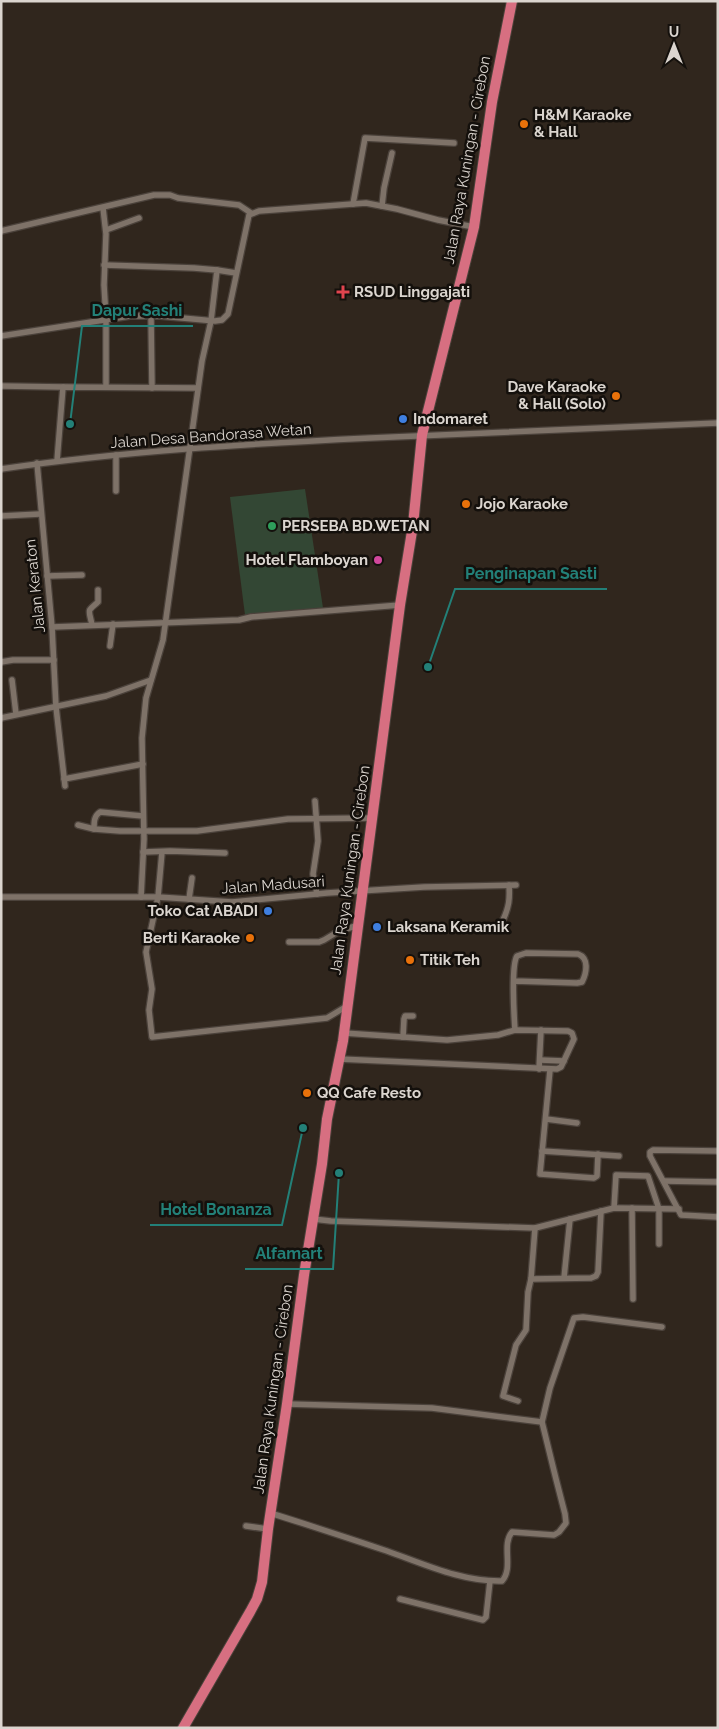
<svg xmlns="http://www.w3.org/2000/svg" width="719" height="1729" font-family="Raleway,sans-serif">
	<rect width="100%" height="100%" fill="#30261d"/>
	<!-- green -->
	<polygon fill="#334734" points="305,489 323,608 245,615 230,497"/>
	<g fill="none" stroke-linecap="round" stroke-linejoin="round">
		<defs>
			<g id="street">
				<polyline points="353,204 365,138 454,143"/>
				<polyline points="382,206 384,188 392,153"/>
				<polyline points="103,208 106,234 104,285 106,318 106,387"/>
				<polyline points="106,230 139,218"/>
				<polyline points="1,231 154,195 170,195 178,198 239,205 251,213"/>
				<polyline points="104,265 194,268 217,270 211,321 202,361 163,640 146,698 142,738 144,839 141,897"/>
				<polyline points="217,270 236,273"/>
				<polyline points="151,316 152,388"/>
				<polyline points="1,336 130,316 160,316 215,321 222,320 228,314 249,215 259,211 366,203 397,209 438,220 474,227"/>
				<polyline points="1,386 63,387"/>
				<polyline points="57,461 63,387 198,388"/>
				<polyline points="37,463 52,627 56,707 65,786"/>
				<path d="M1,469c123,-18 246,-25 369,-31 116,-6 232,-11 348,-15"/>
				<polyline points="116,491 116,455"/>
				<polyline points="1,516 40,514"/>
				<polyline points="47,576 82,575"/>
				<path d="M92,625c-3,-16 -6,-13 6,-23v-12"/>
				<polyline points="52,627 239,620 251,617 400,605"/>
				<polyline points="110,646 113,624"/>
				<polyline points="1,662 13,660 54,660"/>
				<polyline points="12,680 16,714"/>
				<polyline points="1,718 106,696 151,680"/>
				<polyline points="64,779 143,764"/>
				<polyline points="315,801 318,841 313,874 317,894"/>
				<path d="M143,816l-43,-4c-6,4 -6,10 -6,17l26,2h77l91,-12 84,-1"/>
				<polyline points="78,825 94,829"/>
				<polyline points="143,852 170,851 225,853"/>
				<polyline points="162,852 158,897 146,952 152,989 149,1010 152,1037 327,1018 347,1006"/>
				<polyline points="1,897 158,897 232,902 327,893 424,887 516,885"/>
				<polyline points="189,899 192,878"/>
				<path d="M503,920c6,-13 7,-21 6,-35"/>
				<polyline points="289,942 319,942 324,940 339,931 359,925"/>
				<path d="M514,981l63,2 5,-1c5,-10 7,-24 -4,-28l-52,-1 -9,3c-6,9 -3,60 -2,74"/>
				<polyline points="403,1037 404,1019 405,1016 413,1016"/>
				<polyline points="339,1059 557,1069 561,1067 574,1039 572,1033 568,1031 515,1030 498,1035 447,1040 344,1033"/>
				<polyline points="540,1060 564,1061"/>
				<polyline points="539,1069 541,1030"/>
				<polyline points="550,1070 540,1174 594,1178 597,1176 598,1154"/>
				<polyline points="546,1119 577,1123"/>
				<polyline points="542,1151 619,1156"/>
				<polyline points="718,1151 653,1150 650,1152 650,1156 681,1215 718,1217"/>
				<polyline points="664,1181 718,1182"/>
				<polyline points="614,1208 616,1175 648,1176 659,1209 659,1244"/>
				<polyline points="632,1208 633,1299"/>
				<polyline points="313,1219 331,1221 535,1228 614,1208 679,1209"/>
				<polyline points="564,1278 570,1219"/>
				<polyline points="531,1279 591,1278 596,1276 598,1272 601,1211"/>
				<polyline points="518,1401 503,1396 516,1345 526,1330 528,1292 531,1279 535,1228"/>
				<polyline points="287,1404 432,1408 542,1422"/>
				<path d="M270,1513c39,12 78,25 117,38 37,13 75,31 115,30 12,-13 -1,-36 10,-49l42,3 5,-3 7,-9 -1,-9 -9,-35 -14,-57 8,-34 24,-70 9,-1 79,10"/>
				<polyline points="246,1526 268,1529"/>
				<polyline points="400,1599 483,1620 486,1617 490,1581"/>
			</g>
			<polyline id="highway" points="183,1728 250,1612 257,1599 262,1582 268,1529 287,1404 304,1275 322,1164 327,1119 343,1041 400,605 413,525 422,435 474,227 492,102 512,1"/>
		</defs>
		<!-- street casing -->
		<use href="#street" stroke="#4b423b" stroke-width="8"/>
		<!-- highway casing -->
		<use href="#highway" stroke="#4b423b" stroke-width="12"/>
		<!-- street -->
		<use href="#street" stroke="#7e7268" stroke-width="5.5"/>
		<!-- highway -->
		<use href="#highway" stroke="#d76f81" stroke-width="10"/>
	</g>
	<!-- markers -->
	<g fill="#e8710a" stroke="#14100c" stroke-width="2">
		<circle cx="524" cy="124" r="5"/>
		<circle cx="616" cy="396" r="5"/>
		<circle cx="466" cy="504" r="5"/>
		<circle cx="250" cy="938" r="5"/>
		<circle cx="410" cy="960" r="5"/>
		<circle cx="307" cy="1093" r="5"/>
	</g>
	<path fill="#e0444e" stroke="#14100c" stroke-width="2" d="M340.5 284.5h5v5h5v5h-5v5h-5v-5h-5v-5h5z"/>
	<g fill="#3f7fe0" stroke="#14100c" stroke-width="2">
		<circle cx="403" cy="419" r="5"/>
		<circle cx="268" cy="911" r="5"/>
		<circle cx="377" cy="927" r="5"/>
	</g>
	<circle fill="#2e9e5b" stroke="#14100c" stroke-width="2" cx="272" cy="526" r="5"/>
	<circle fill="#d1479c" stroke="#14100c" stroke-width="2" cx="378" cy="560" r="5"/>
	<g text-anchor="middle" stroke-width="5" stroke-linejoin="round" paint-order="stroke">
		<!-- poi labels -->
		<g font-size="15" font-weight="bold" fill="#dbd5cf" stroke="#14100c" text-anchor="start">
			<text x="534" y="120">H&amp;M Karaoke<tspan x="534" dy="17">&amp; Hall</tspan></text>
			<text x="354" y="297">RSUD Linggajati</text>
			<text x="606" y="392" text-anchor="end">Dave Karaoke<tspan x="606" dy="17">&amp; Hall (Solo)</tspan></text>
			<text x="413" y="424">Indomaret</text>
			<text x="476" y="509">Jojo Karaoke</text>
			<text x="282" y="531">PERSEBA BD.WETAN</text>
			<text x="368" y="565" text-anchor="end">Hotel Flamboyan</text>
			<text x="258" y="916" text-anchor="end">Toko Cat ABADI</text>
			<text x="387" y="932">Laksana Keramik</text>
			<text x="240" y="943" text-anchor="end">Berti Karaoke</text>
			<text x="420" y="965">Titik Teh</text>
			<text x="317" y="1098">QQ Cafe Resto</text>
		</g>
		<!-- street labels -->
		<g font-size="15" fill="#dbd5cf" stroke="#14100c">
			<text transform="translate(467 160) rotate(-80)" y="5">Jalan Raya Kuningan - Cirebon</text>
			<text transform="translate(211 436) rotate(-4)" y="5">Jalan Desa Bandorasa Wetan</text>
			<text transform="translate(35 586) rotate(-96)" y="5">Jalan Keraton</text>
			<text transform="translate(350 870) rotate(-82)" y="5">Jalan Raya Kuningan - Cirebon</text>
			<text transform="translate(273 885) rotate(-4)" y="5">Jalan Madusari</text>
			<text transform="translate(273 1389) rotate(-82)" y="5">Jalan Raya Kuningan - Cirebon</text>
		</g>
	</g>
	<!-- callouts -->
	<path fill="none" stroke="#238078" stroke-width="2" d="M70 424L82 326H193M428 667L455 589H607M303 1128L282 1225H150M339 1173L333 1269H245"/>
	<g fill="#238078" stroke="#14100c" stroke-width="2">
		<circle cx="70" cy="424" r="5"/>
		<circle cx="428" cy="667" r="5"/>
		<circle cx="303" cy="1128" r="5"/>
		<circle cx="339" cy="1173" r="5"/>
	</g>
	<g font-size="16" text-anchor="middle" font-weight="bold" fill="#238078" stroke="#14100c" stroke-width="5" stroke-linejoin="round" paint-order="stroke">
		<text x="137" y="316">Dapur Sashi</text>
		<text x="531" y="579">Penginapan Sasti</text>
		<text x="216" y="1215">Hotel Bonanza</text>
		<text x="289" y="1259">Alfamart</text>
	</g>
	<!-- border -->
	<rect width="719" height="1729" fill="none" stroke="#dbd5cf" stroke-width="5"/>
	<!-- north arrow -->
	<g transform="translate(674 45)" stroke="#14100c" stroke-width="4" paint-order="stroke">
	<path d="M0-4L9 19L0 12L-9 19Z" fill="#dbd5cf"/>
	<text y="-8" font-size="14" font-weight="bold" text-anchor="middle" fill="#dbd5cf">U</text>
	</g>
</svg>
